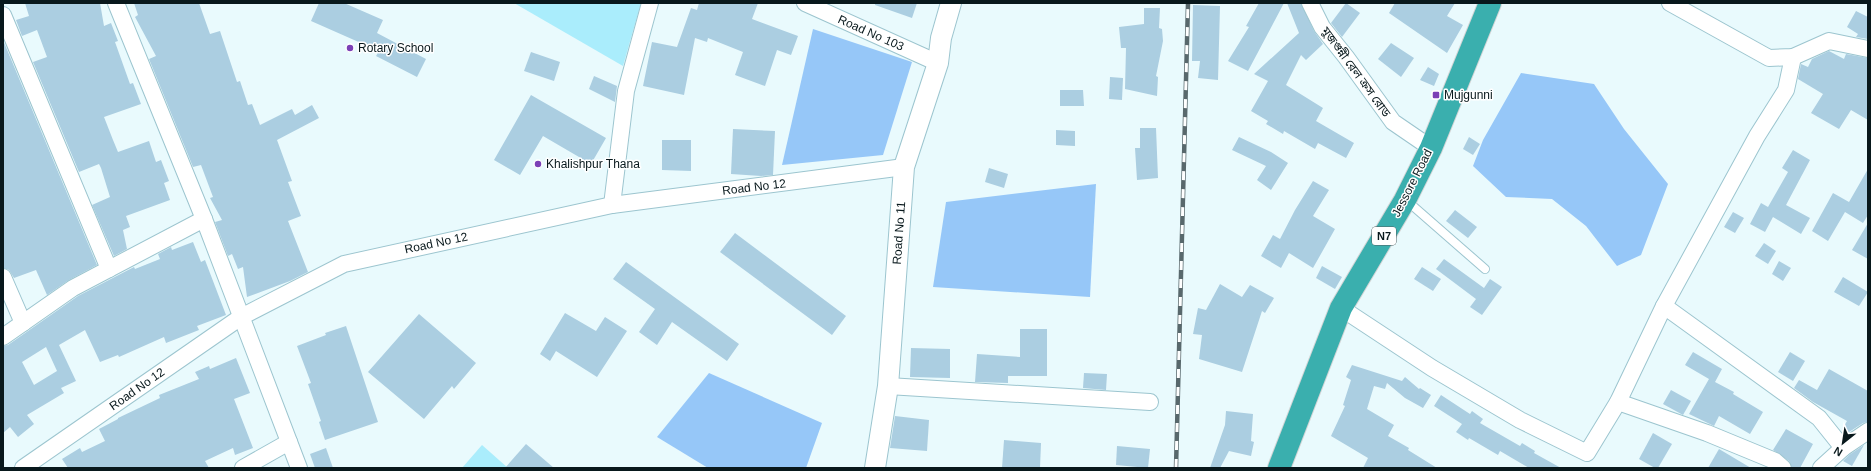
<svg xmlns="http://www.w3.org/2000/svg" width="1871" height="471" font-family="Arial,'Noto Sans Bengali',sans-serif">
	<rect width="100%" height="100%" fill="#e9fafd"/>
	<!-- green -->
	<g fill="#aaedfc">
		<polygon points="514,3 641,3 623,66"/>
		<polygon points="482,445 508,468 462,468"/>
	</g>
	<!-- water -->
	<g fill="#96c7f8">
		<polygon points="813,29 912,62 883,155 782,165"/>
		<polygon points="1521,73 1594,84 1624,129 1668,184 1641,255 1617,266 1586,226 1552,199 1506,197 1473,166 1483,140"/>
		<polygon points="1096,184 1090,297 933,287 946,202"/>
		<polygon points="709,373 822,423 806,468 708,468 657,437"/>
	</g>
	<!-- building -->
	<g fill="#abcee1" fill-rule="evenodd">
		<polygon points="25,3 100,3 104,26 111,23 118,41 115,42 130,84 133,83 141,104 104,117 113,140 118,152 149,141 156,162 161,160 169,181 164,183 170,200 126,216 130,227 123,230 127,249 114,256 92,205 110,197 101,168 99,164 79,172 33,62 47,57 37,30 22,36 16,20 29,16"/>
		<polygon points="134,3 199,3 210,34 220,31 237,82 240,81 248,105 252,104 260,125 292,109 295,115 312,105 319,118 277,140 292,181 288,182 301,216 288,221 308,272 290,281 247,297 243,267 238,269 232,254 228,256 215,222 222,220 210,198 213,197 201,165 193,167 149,59 156,56 135,17 138,15"/>
		<polygon points="319,3 344,3 383,20 377,33 426,59 417,77 376,56 379,51 311,21"/>
		<polygon points="699,3 758,3 752,19 798,36 791,55 777,50 765,86 735,75 743,52 708,38 707,42 695,38 684,95 643,86 652,42 677,47 691,8 697,10"/>
		<polygon points="875,3 917,3 912,18 875,5"/>
		<polygon points="1259,3 1284,3 1248,71 1228,61 1249,27 1246,26"/>
		<polygon points="1287,3 1301,3 1314,31 1323,44 1306,60 1301,55 1286,85 1323,108 1316,121 1354,143 1346,158 1318,143 1315,149 1284,131 1283,134 1266,124 1268,121 1251,111 1268,81 1254,74 1299,33"/>
		<polygon points="1346,3 1360,13 1342,37 1331,23"/>
		<polygon points="1395,3 1455,3 1447,16 1463,25 1447,53 1389,13"/>
		<polygon points="1193,5 1220,6 1218,80 1198,78 1200,61 1192,61"/>
		<polygon points="1144,8 1160,8 1159,28 1162,29 1163,41 1156,76 1158,77 1157,96 1125,89 1126,48 1121,48 1119,27 1144,24"/>
		<polygon points="1856,11 1868,17 1868,39 1856,37 1858,34 1847,27"/>
		<polygon points="3,40 97,265 69,280 47,295 36,270 14,278 9,270 3,268"/>
		<polygon points="1391,43 1414,58 1401,77 1378,59"/>
		<polygon points="1829,51 1844,59 1846,54 1868,58 1868,120 1851,110 1839,129 1811,113 1823,94 1798,79 1801,64 1808,67 1812,59"/>
		<polygon points="531,52 560,62 554,81 524,71"/>
		<polygon points="1428,67 1439,74 1434,86 1420,80"/>
		<polygon points="594,76 617,86 615,102 589,89"/>
		<polygon points="1110,77 1123,78 1122,100 1109,99"/>
		<polygon points="1060,90 1083,90 1084,106 1060,106"/>
		<polygon points="531,95 606,138 591,164 543,136 520,175 494,160"/>
		<polygon points="1140,128 1156,128 1158,178 1137,180 1135,148 1140,148"/>
		<polygon points="733,129 775,131 773,175 761,176 731,174"/>
		<polygon points="1056,130 1075,131 1075,146 1056,145"/>
		<polygon points="1239,137 1271,152 1288,163 1271,190 1257,180 1266,166 1232,150"/>
		<polygon points="1469,137 1480,144 1473,155 1463,149"/>
		<polygon points="662,140 691,140 691,171 662,170"/>
		<polygon points="1793,150 1810,160 1786,205 1810,218 1801,234 1773,217 1765,232 1750,224 1761,203 1768,207 1788,172 1782,168"/>
		<polygon points="989,168 1008,174 1004,188 985,182"/>
		<polygon points="1868,169 1868,215 1863,223 1845,212 1828,241 1812,231 1833,193 1849,202"/>
		<polygon points="1313,181 1329,190 1313,216 1335,229 1313,268 1289,253 1281,268 1261,256 1273,235 1280,239 1295,210"/>
		<polygon points="1455,210 1477,227 1468,238 1446,221"/>
		<polygon points="1733,212 1744,218 1735,233 1724,227"/>
		<polygon points="1868,223 1868,259 1852,250"/>
		<polygon points="735,233 846,316 832,335 720,252"/>
		<path d="M193,242l8,20 4,-2 21,55 -29,11 2,4 -33,13 -2,-6 -45,20 -1,-2 -18,7 -15,-32 -26,15 17,36 -15,7 3,5 -37,22 7,9 -16,13 -8,-10 -7,6v-87l5,-1 70,-49 56,-29 1,2 25,-10 -2,-5 13,-7 1,3zM46,347l11,24 -23,14 -12,-23z"/>
		<polygon points="1764,243 1776,251 1768,264 1755,256"/>
		<polygon points="1444,259 1484,288 1490,279 1502,287 1482,315 1470,307 1476,299 1436,269"/>
		<polygon points="1779,261 1791,268 1783,281 1772,274"/>
		<polygon points="626,262 739,344 727,361 672,322 657,345 639,332 655,309 613,279"/>
		<polygon points="1322,266 1342,277 1335,289 1316,278"/>
		<polygon points="1422,267 1441,279 1433,291 1414,279"/>
		<polygon points="1843,277 1868,292 1859,306 1834,292"/>
		<polygon points="1220,284 1242,297 1250,285 1274,298 1265,313 1262,311 1242,372 1199,359 1202,335 1193,334 1198,308 1206,310"/>
		<polygon points="565,313 596,331 605,317 627,331 597,377 556,351 550,361 540,354"/>
		<polygon points="419,314 476,363 454,389 452,386 424,419 368,372"/>
		<polygon points="346,326 378,422 325,440 319,422 321,421 308,384 311,383 297,346 326,335 325,333"/>
		<polygon points="1020,329 1047,329 1047,376 1008,376 1008,383 975,382 977,354 1020,357"/>
		<polygon points="911,348 950,349 950,378 910,377"/>
		<polygon points="1693,352 1722,369 1715,382 1734,392 1733,394 1763,412 1750,434 1719,416 1714,426 1689,414 1709,379 1685,365"/>
		<polygon points="1790,352 1805,361 1793,381 1778,372"/>
		<polygon points="236,358 250,393 234,399 253,448 235,455 233,448 205,461 209,468 68,468 62,459 80,448 82,452 105,441 99,429 118,419 118,418 160,398 159,395 199,379 195,372 209,366 210,369"/>
		<polygon points="1352,365 1402,381 1405,377 1419,389 1420,388 1431,395 1423,408 1405,398 1387,383 1385,389 1374,386 1367,409 1394,425 1388,436 1409,448 1408,450 1437,468 1363,468 1368,458 1331,436 1345,406 1343,405 1351,380 1346,377"/>
		<polygon points="1829,369 1868,391 1868,422 1863,423 1846,434 1848,431 1843,428 1847,421 1813,402 1794,388 1799,380 1817,390"/>
		<polygon points="1084,373 1107,374 1106,390 1083,388"/>
		<polygon points="1671,390 1691,401 1683,415 1663,404"/>
		<polygon points="1441,395 1470,414 1472,411 1483,419 1480,423 1520,446 1522,443 1535,451 1534,453 1561,468 1529,468 1500,451 1498,455 1469,438 1468,440 1456,432 1462,424 1434,406"/>
		<polygon points="1226,411 1253,414 1251,441 1254,442 1251,456 1229,451 1220,468 1210,468 1225,425"/>
		<polygon points="895,416 929,420 927,451 890,448"/>
		<polygon points="1786,429 1813,444 1800,468 1792,468 1789,461 1773,450"/>
		<polygon points="1653,433 1672,444 1658,468 1655,468 1639,459"/>
		<polygon points="1004,440 1041,443 1040,468 1002,468"/>
		<polygon points="526,444 554,468 505,468"/>
		<polygon points="1864,445 1852,466 1843,461 1849,455"/>
		<polygon points="1117,446 1150,449 1148,468 1116,465"/>
		<polygon points="326,448 333,468 315,468 310,454"/>
		<polygon points="1719,449 1751,468 1708,468"/>
	</g>
	<g fill="none" stroke-linecap="round" stroke-linejoin="round">
		<defs>
			<polyline id="service" points="1406,200 1485,269"/>
			<g id="minor">
				<polyline points="116,3 204,219 299,468"/>
				<polyline points="805,3 938,63"/>
				<polyline points="1310,3 1322,27 1346,57 1393,122 1431,148"/>
				<polyline points="1670,3 1769,58 1793,57 1829,41 1868,49"/>
				<polyline points="3,15 109,269"/>
				<polyline points="612,205 626,91 650,3"/>
				<polyline points="3,277 23,323"/>
				<polyline points="1664,306 1757,136 1786,90 1793,57"/>
				<polyline points="1341,308 1432,368 1520,420 1587,453 1618,402 1664,306 1819,418 1843,448"/>
				<polyline points="3,337 73,288 204,219"/>
				<polyline points="888,386 1150,402"/>
				<polyline points="1618,402 1707,433 1775,461 1783,468"/>
				<polyline points="23,468 241,317 344,264 612,205 904,167"/>
				<polyline points="243,468 289,442"/>
				<polyline points="1821,468 1843,448 1868,431"/>
			</g>
			<polyline id="tertiary" points="875,468 888,386 904,167 938,63 941,38 951,3"/>
			<polyline id="trunk" points="1279,468 1341,308 1405,200 1431,148 1490,3"/>
		</defs>
		<!-- service casing -->
		<use href="#service" stroke="#9cc5cf" stroke-width="10"/>
		<!-- minor casing -->
		<use href="#minor" stroke="#9cc5cf" stroke-width="18"/>
		<!-- tertiary casing -->
		<use href="#tertiary" stroke="#9cc5cf" stroke-width="22"/>
		<!-- trunk casing -->
		<use href="#trunk" stroke="#d3d5d6" stroke-width="24"/>
		<!-- service -->
		<use href="#service" stroke="#fff" stroke-width="8"/>
		<!-- minor -->
		<use href="#minor" stroke="#fff" stroke-width="16"/>
		<!-- tertiary -->
		<use href="#tertiary" stroke="#fff" stroke-width="20"/>
		<!-- trunk -->
		<use href="#trunk" stroke="#3aafae" stroke-width="22"/>
		<defs>
			<polyline id="rail" points="1176,468 1188,3"/>
		</defs>
		<!-- rail casing -->
		<use href="#rail" stroke="#58686c" stroke-width="4.5"/>
		<!-- rail -->
		<use href="#rail" stroke="#fff" stroke-width="3" stroke-dasharray="9" stroke-linecap="butt"/>
	</g>
	<!-- markers -->
	<g fill="#7b40b6" stroke="#fff" stroke-width="1.5">
		<circle cx="350" cy="48" r="4"/>
		<rect x="1432" y="91" width="8" height="8" rx="2"/>
		<circle cx="538" cy="164" r="4"/>
	</g>
	<g text-anchor="middle" stroke-width="3" stroke-linejoin="round" paint-order="stroke">
		<!-- shield labels -->
		<rect fill="#fff" stroke="#525d60" stroke-width="1" x="1372" y="227" width="24" height="18" rx="3"/>
		<g font-size="11" font-weight="bold" fill="#08181c">
			<text x="1384" y="240">N7</text>
		</g>
		<!-- street labels -->
		<g font-size="12" fill="#08181c" stroke="#fff">
			<text transform="translate(871 33) rotate(24)" y="4">Road No 103</text>
			<text transform="translate(1356 72) rotate(54)" y="4">মুজগুন্নী রেল ক্রস রোড</text>
			<text transform="translate(1412 183) rotate(-63)" y="4">Jessore Road</text>
			<text transform="translate(754 187) rotate(-7)" y="4">Road No 12</text>
			<text transform="translate(899 233) rotate(-86)" y="4">Road No 11</text>
			<text transform="translate(436 243) rotate(-12)" y="4">Road No 12</text>
			<text transform="translate(137 389) rotate(-35)" y="4">Road No 12</text>
		</g>
		<!-- poi labels -->
		<g font-size="12" fill="#08181c" stroke="#fff" text-anchor="start">
			<text x="358" y="52">Rotary School</text>
			<text x="1444" y="99">Mujgunni</text>
			<text x="546" y="168">Khalishpur Thana</text>
		</g>
	</g>
	<!-- border -->
	<rect width="1871" height="471" fill="none" stroke="#08181c" stroke-width="8"/>
	<!-- north arrow -->
	<g transform="translate(1843 443) rotate(210)" stroke="#ffffff" stroke-width="3" paint-order="stroke">
	<path d="M0-3L7 15L0 10L-7 15Z" fill="#08181c"/>
	<text y="-6" font-size="11" font-weight="bold" text-anchor="middle" fill="#08181c">N</text>
	</g>
</svg>
